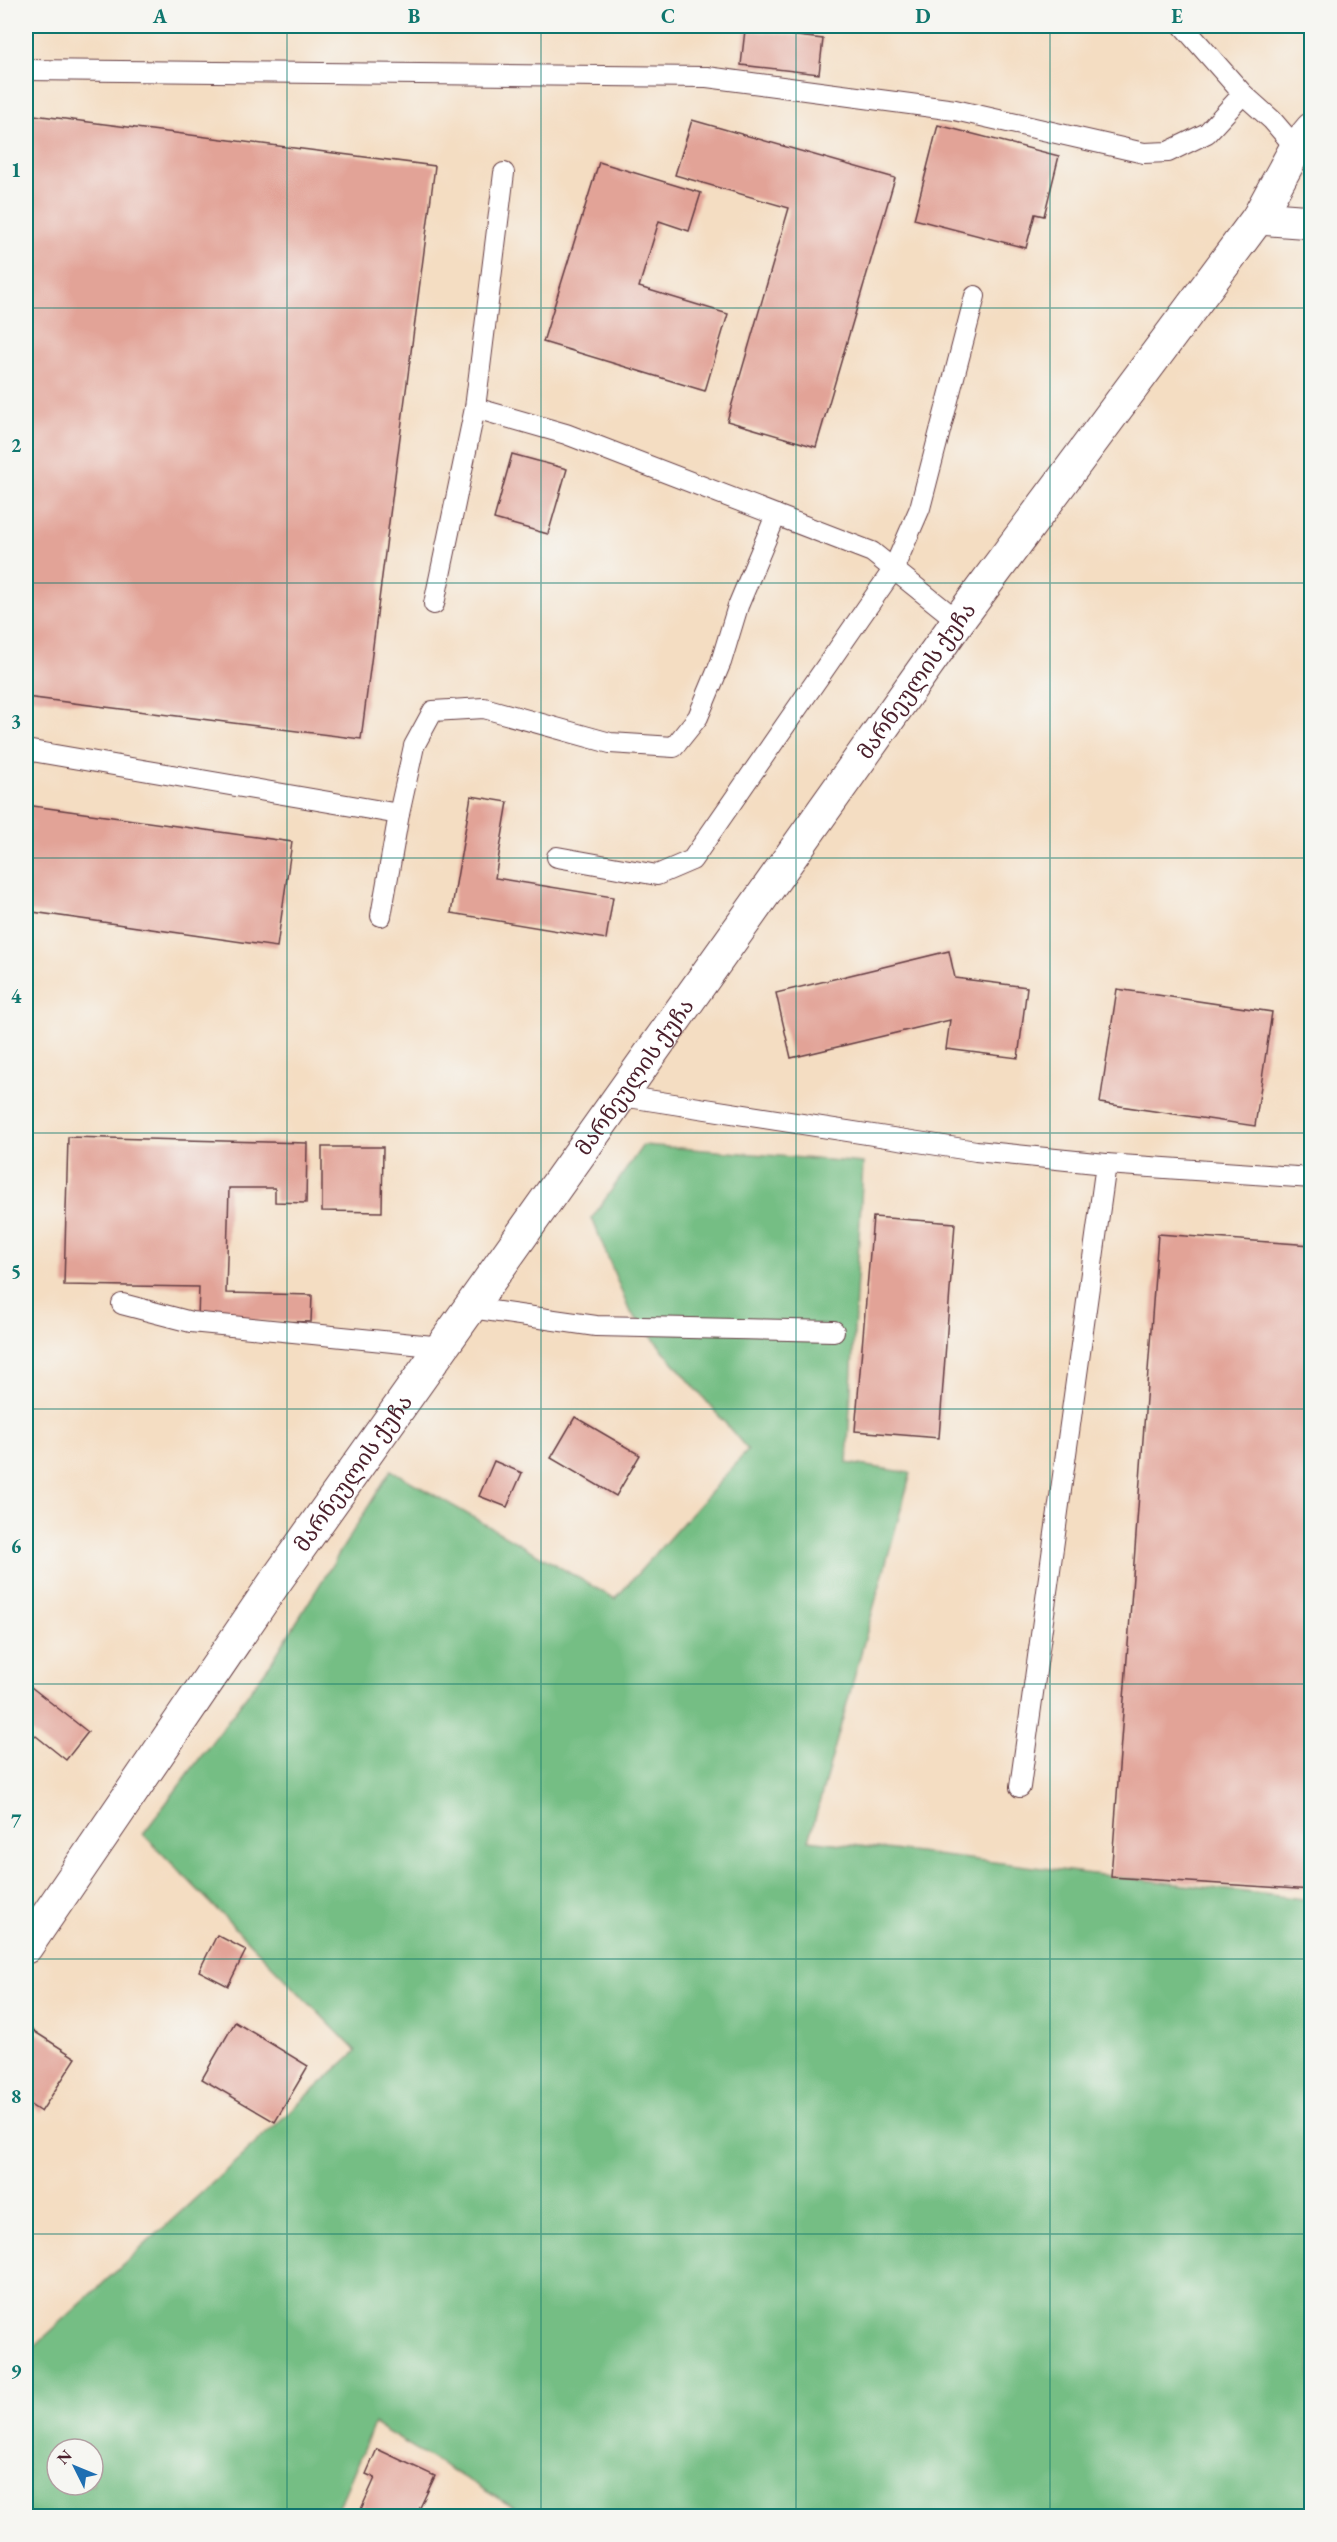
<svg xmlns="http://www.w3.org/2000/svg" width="1337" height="2542" font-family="'EB Garamond','Noto Serif Georgian',serif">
	<rect width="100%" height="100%" fill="#f6f6f2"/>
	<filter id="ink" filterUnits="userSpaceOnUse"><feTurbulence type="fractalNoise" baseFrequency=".0167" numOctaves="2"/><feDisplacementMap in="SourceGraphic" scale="12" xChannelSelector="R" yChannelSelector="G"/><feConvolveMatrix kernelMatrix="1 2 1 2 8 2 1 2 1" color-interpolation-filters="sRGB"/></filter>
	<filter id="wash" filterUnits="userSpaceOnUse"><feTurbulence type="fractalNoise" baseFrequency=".008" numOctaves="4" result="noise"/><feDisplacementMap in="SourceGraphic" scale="24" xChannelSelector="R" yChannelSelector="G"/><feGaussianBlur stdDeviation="1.35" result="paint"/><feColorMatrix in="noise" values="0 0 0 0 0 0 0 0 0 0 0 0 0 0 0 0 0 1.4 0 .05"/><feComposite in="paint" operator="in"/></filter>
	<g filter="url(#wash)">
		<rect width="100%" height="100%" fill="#f4ddc2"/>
		<!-- forest -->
		<path fill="#75be84" stroke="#606e58" stroke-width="1.5" fill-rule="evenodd" d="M643,1145l220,18 -16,300 64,10 -102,367 502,60v616h-796l3,-6 -144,-86 -39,92h-309v-162l330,-303 -213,-217 128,-171 120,-193 224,129 133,-149 -119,-140 -37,-92zM57,2449h36v36h-36z"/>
		<g id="blocks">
			<!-- building -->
			<g fill="#e2a397">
				<polygon points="745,30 823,39 819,74 741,65"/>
				<polygon points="26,114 435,166 361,739 26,697"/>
				<polygon points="692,120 895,178 816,447 727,421 789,208 675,175"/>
				<polygon points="938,125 1059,156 1044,216 1035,214 1026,248 914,219"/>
				<polygon points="599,162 701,193 689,231 659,221 639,287 728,314 705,391 543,342"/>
				<polygon points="512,454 567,469 548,534 494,519"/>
				<polygon points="471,796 508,802 495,878 613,897 606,939 451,913"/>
				<polygon points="26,805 292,842 277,947 26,911"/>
				<polygon points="949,951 955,978 1027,987 1018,1058 946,1049 950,1020 791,1058 776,993"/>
				<polygon points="1117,989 1272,1012 1255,1126 1100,1103"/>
				<polygon points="68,1137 307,1143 306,1203 275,1202 275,1188 229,1188 226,1293 312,1295 311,1322 198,1319 199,1287 64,1285"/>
				<polygon points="322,1147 383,1147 382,1212 322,1211"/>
				<polygon points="873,1217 955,1223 939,1438 855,1431"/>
				<polygon points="1158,1234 1312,1245 1312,1890 1111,1877"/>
				<polygon points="575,1417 640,1455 616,1496 551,1458"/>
				<polygon points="494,1461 522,1473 507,1507 479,1496"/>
				<polygon points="26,1683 88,1732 66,1760 26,1728"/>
				<polygon points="217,1935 246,1950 228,1986 199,1971"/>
				<polygon points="235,2022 308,2066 275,2122 202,2079"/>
				<polygon points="32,2030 76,2058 41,2112 26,2102 26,2040"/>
				<polygon points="377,2449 435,2476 416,2516 358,2516 375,2478 366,2474"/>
			</g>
		</g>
	</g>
	<g filter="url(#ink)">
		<use href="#blocks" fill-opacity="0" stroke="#643c42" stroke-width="1.5"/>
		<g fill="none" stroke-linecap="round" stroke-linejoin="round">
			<defs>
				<g id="service">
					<polyline points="1183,26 1243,94 1272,120 1296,148"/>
					<polyline points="26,70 707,77 955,110 1144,153 1168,152 1207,133 1243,94"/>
					<polyline points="475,408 566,434 872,552 958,621"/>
					<polyline points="434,604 475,408 504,173"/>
					<polyline points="26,750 399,814 414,746 433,711 484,708 610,743 674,747 698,717 721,662 738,606 776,515"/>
					<polyline points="557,857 657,875 692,860 893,570 920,508 975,296"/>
					<polyline points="381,916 399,814"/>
					<polyline points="622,1096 976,1151 1106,1164 1312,1178"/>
					<polyline points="122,1304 191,1322 443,1347"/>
					<polyline points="471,1308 596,1326 834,1331"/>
					<polyline points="1020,1787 1106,1164"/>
				</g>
				<g id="minor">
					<polyline points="1258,218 1312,222"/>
					<path id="s1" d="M26,1947l249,-365 683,-961 300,-403 38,-70 16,-19"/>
				</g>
			</defs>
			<!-- service casing -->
			<use href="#service" stroke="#643c42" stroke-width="22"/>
			<!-- minor casing -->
			<use href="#minor" stroke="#643c42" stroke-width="35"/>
			<!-- service -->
			<use href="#service" stroke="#fff" stroke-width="20"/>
			<!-- minor -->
			<use href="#minor" stroke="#fff" stroke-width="33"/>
		</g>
	</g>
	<!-- grid -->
	<path fill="none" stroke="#0f766e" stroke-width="1.5" stroke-opacity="0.55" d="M287,26v2490M541,26v2490M796,26v2490M1050,26v2490M26,308h1286M26,583h1286M26,858h1286M26,1133h1286M26,1409h1286M26,1684h1286M26,1959h1286M26,2234h1286"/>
	<g text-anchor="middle" stroke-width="5" stroke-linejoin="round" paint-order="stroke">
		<!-- street labels -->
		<g font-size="22" fill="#4a1f2b" stroke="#f6f6f2">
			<text dy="8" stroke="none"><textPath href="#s1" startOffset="1548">მარნეულის ქუჩა</textPath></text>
			<text dy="8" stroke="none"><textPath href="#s1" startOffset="1062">მარნეულის ქუჩა</textPath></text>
			<text dy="8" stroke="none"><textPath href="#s1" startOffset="576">მარნეულის ქუჩა</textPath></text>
		</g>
	</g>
	<!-- margin -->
	<rect width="1337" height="2542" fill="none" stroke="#f6f6f2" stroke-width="66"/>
	<!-- north arrow -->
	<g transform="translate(75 2467) rotate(313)"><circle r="28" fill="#f6f6f2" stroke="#b1a0a2" stroke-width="1.5"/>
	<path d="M0-4.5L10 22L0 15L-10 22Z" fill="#1f6fb2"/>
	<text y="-9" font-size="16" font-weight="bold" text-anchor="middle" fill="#4a1f2b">N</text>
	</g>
	<rect x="33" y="33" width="1271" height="2476" fill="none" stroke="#0f766e" stroke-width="2"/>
	<g font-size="20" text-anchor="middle" font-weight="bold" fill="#0f766e">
		<text x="160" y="23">A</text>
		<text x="414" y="23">B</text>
		<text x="668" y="23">C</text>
		<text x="923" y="23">D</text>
		<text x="1177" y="23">E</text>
		<text x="16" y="177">1</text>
		<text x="16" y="452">2</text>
		<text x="16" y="728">3</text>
		<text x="16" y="1003">4</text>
		<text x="16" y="1278">5</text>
		<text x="16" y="1553">6</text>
		<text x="16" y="1828">7</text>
		<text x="16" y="2103">8</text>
		<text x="16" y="2378">9</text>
	</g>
</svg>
